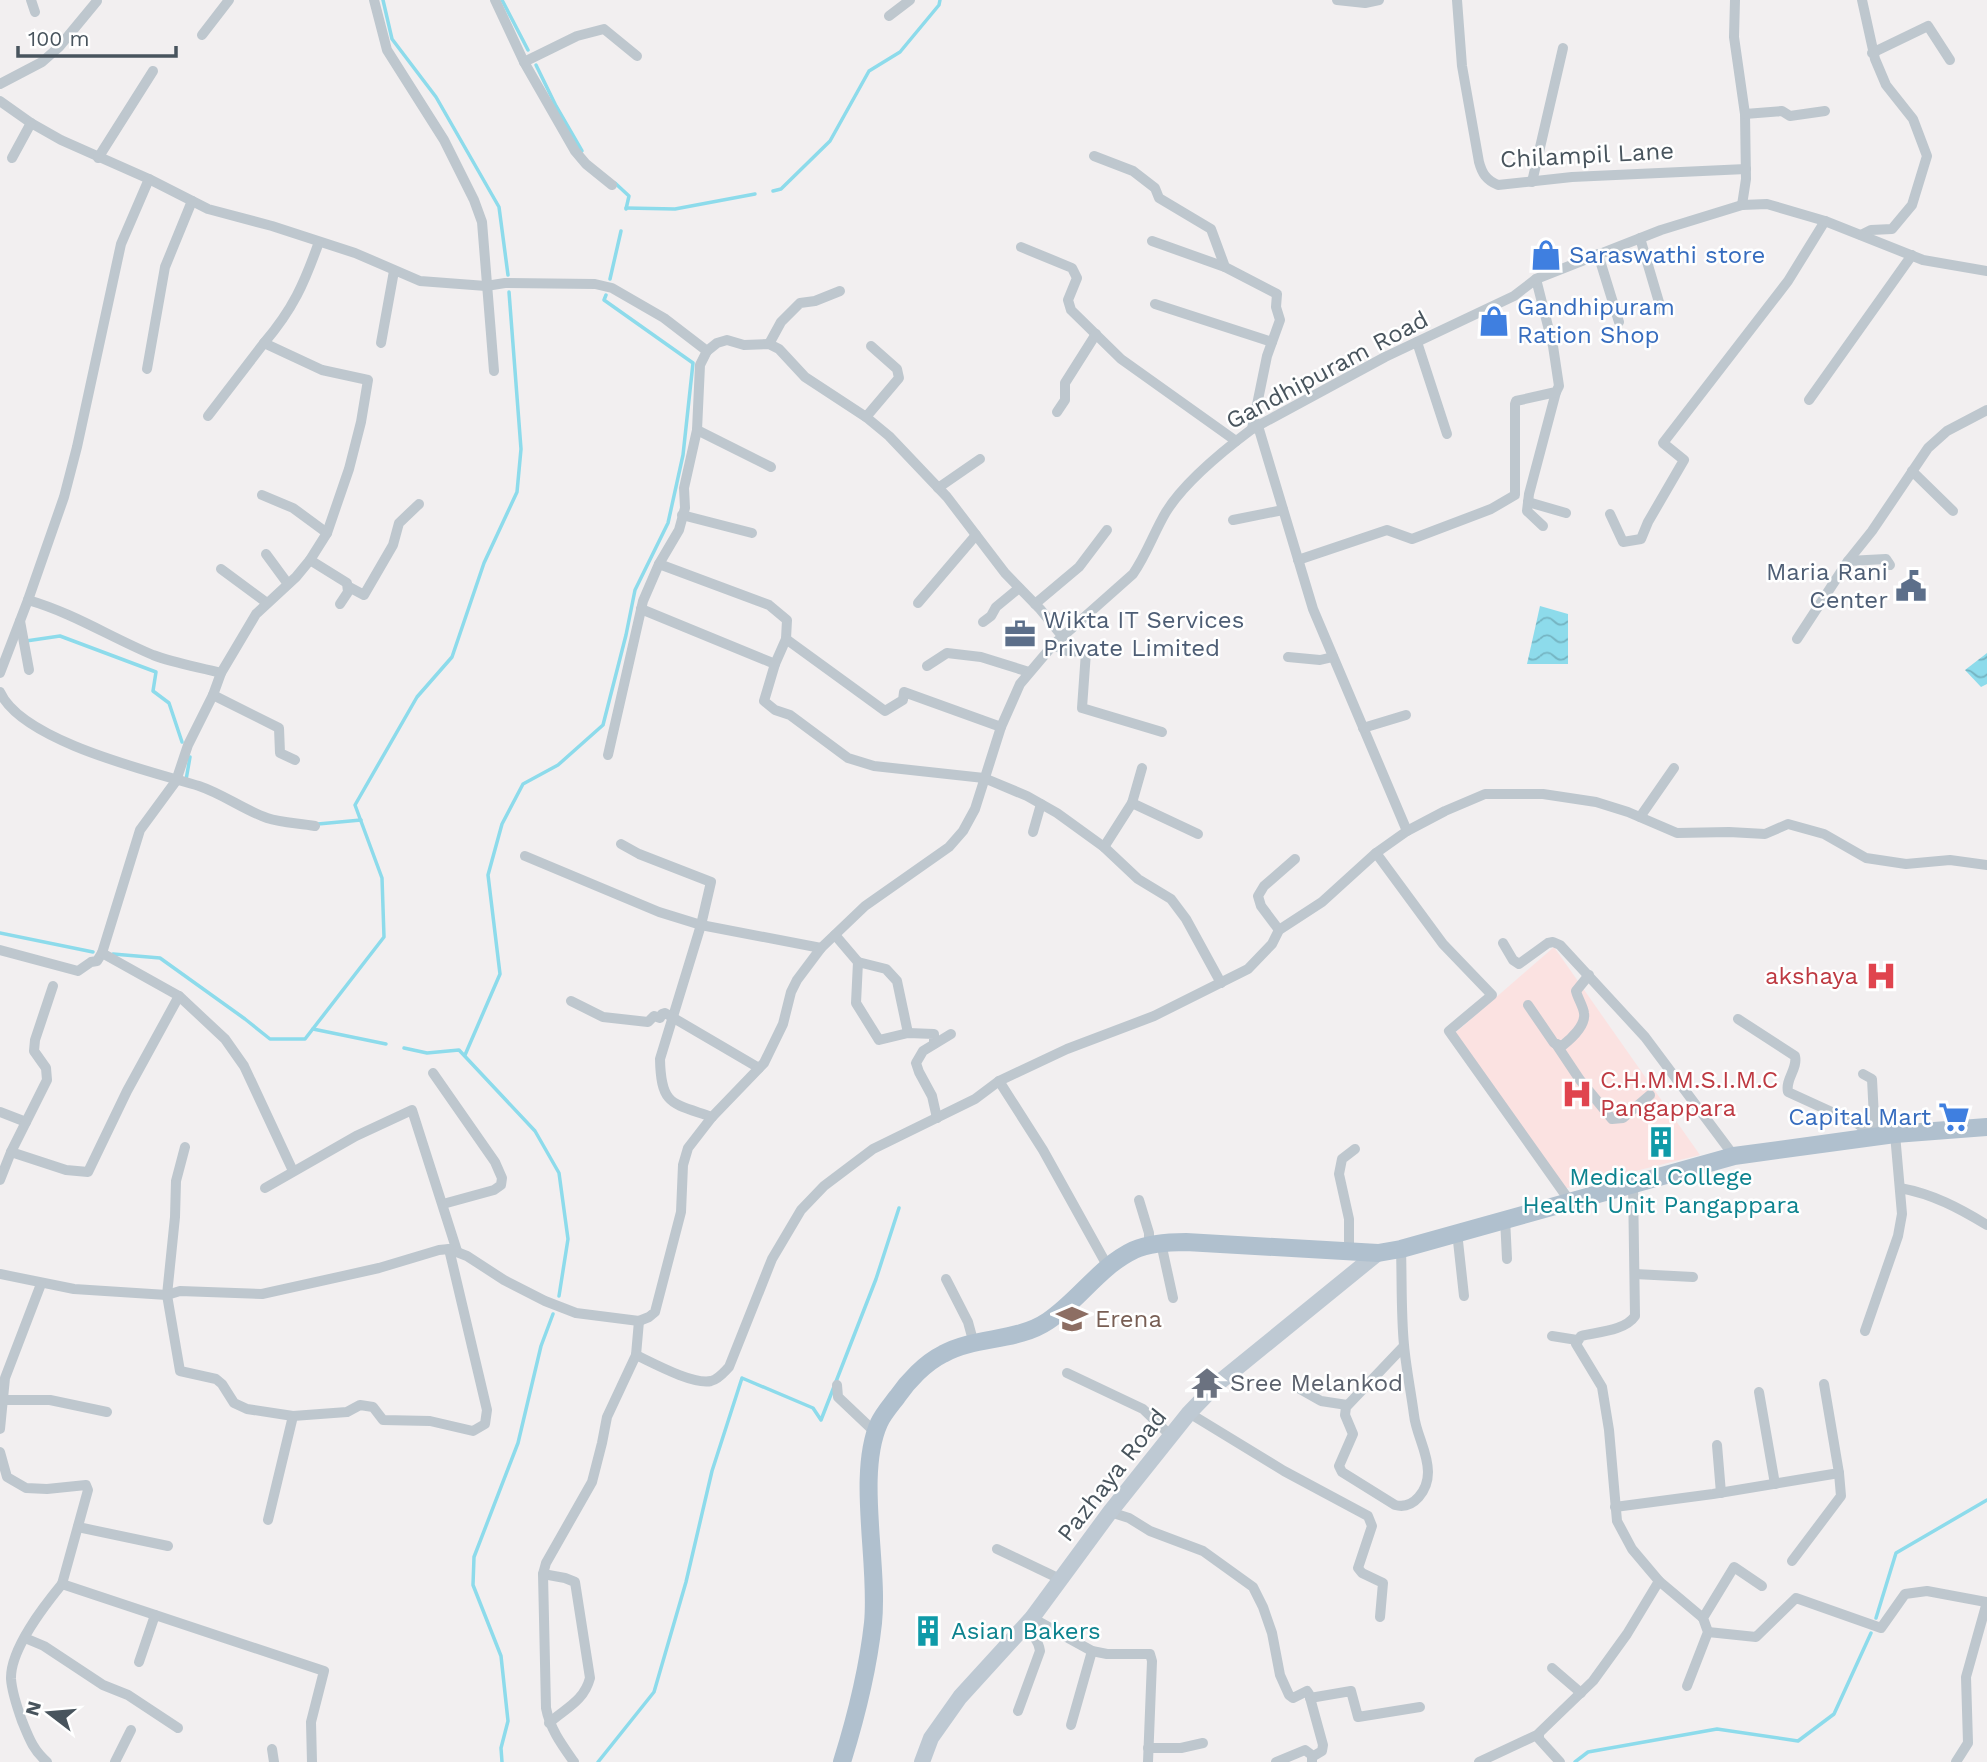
<svg xmlns="http://www.w3.org/2000/svg" width="1987" height="1762" font-family="'Work Sans',sans-serif">
	<defs>
		<pattern id="water-waves" width="16" height="10" patternUnits="userSpaceOnUse" patternTransform="scale(1.75)"><rect width="16" height="10" fill="#8ddbeb"/><path d="M0 5q4-4 8 0t8 0" fill="none" stroke="#75b4c2"/></pattern>
	</defs>
	<rect width="100%" height="100%" fill="#f2eff0"/>
	<!-- medical -->
	<polygon fill="#fbe2e1" points="1554,947 1700,1155 1563,1189 1455,1033"/>
	<!-- water -->
	<g fill="url(#water-waves)">
		<polygon points="1540,606 1568,614 1568,664 1527,664"/>
		<polygon points="1987,653 1987,684 1981,687 1965,670"/>
	</g>
	<g fill="none" stroke-linecap="round" stroke-linejoin="round">
		<!-- stream -->
		<g stroke="#8ddbeb" stroke-width="3.5">
			<polyline points="383,0 392,39 436,97 499,207 508,275"/>
			<polyline points="502,0 528,50"/>
			<polyline points="536,65 556,106 582,151"/>
			<polyline points="615,183 629,196 626,209"/>
			<polyline points="773,191 781,189 830,141 869,71 900,52 939,5 940,0"/>
			<polyline points="626,208 675,209 755,194"/>
			<polyline points="610,279 621,231"/>
			<polyline points="26,641 60,636 156,672 153,691 169,703 182,742"/>
			<polyline points="186,780 190,757"/>
			<polyline points="318,824 361,820"/>
			<polyline points="0,933 93,952"/>
			<polyline points="113,954 160,958 245,1019 270,1039 305,1039 384,937 382,878 355,805 417,697 452,657 484,563 517,492 521,449 509,292"/>
			<polyline points="313,1029 386,1044"/>
			<polyline points="404,1048 427,1053 459,1050 535,1131 559,1173 568,1239 559,1296"/>
			<polyline points="465,1055 500,974 488,875 502,824 523,784 558,765 603,725 626,635 635,590 668,523 683,455 693,363 604,300 606,295"/>
			<polyline points="1876,1618 1896,1553 1987,1500"/>
			<polyline points="502,1762 501,1748 508,1721 501,1656 473,1585 474,1557 518,1443 541,1346 553,1314"/>
			<polyline points="598,1762 654,1692 686,1582 712,1471 742,1378 813,1408 821,1420 876,1279 899,1208"/>
			<polyline points="1575,1762 1588,1752 1717,1729 1798,1741 1834,1714 1871,1633"/>
		</g>
		<!-- street -->
		<g stroke="#bec7ce" stroke-width="10">
			<polyline points="31,0 35,12"/>
			<polyline points="374,0 387,50 444,140 474,200 482,222 494,371"/>
			<polyline points="495,0 524,62 575,151 586,164 612,185"/>
			<polyline points="1337,0 1365,3 1379,0"/>
			<path d="M1457,0l5,66 17,96c3,11 7,18 19,23l74,-8 174,-8"/>
			<polyline points="1735,0 1734,37 1745,114 1746,179 1742,205"/>
			<polyline points="889,16 910,0"/>
			<polyline points="202,35 229,0"/>
			<polyline points="1872,53 1928,26 1950,60"/>
			<polyline points="524,62 577,36 604,29 637,56"/>
			<polyline points="0,84 42,62 59,47 97,1"/>
			<polyline points="0,101 31,123 61,140 149,179 208,209 272,226 355,253 420,281 486,286 505,283 595,284 612,288 664,318 707,351 717,343 727,340 744,345 769,344 779,349 805,377 866,417 889,436 947,497 1005,573 1040,609 1063,637"/>
			<polyline points="1745,114 1782,111 1790,116 1825,111"/>
			<polyline points="1094,156 1133,171 1155,188 1159,198 1211,229 1225,267 1277,294 1276,307 1280,320 1267,356 1252,429"/>
			<polyline points="12,158 31,123"/>
			<polyline points="98,158 153,71"/>
			<polyline points="1532,182 1563,48"/>
			<polyline points="1861,235 1871,230 1892,229 1912,205 1927,156 1913,119 1886,85 1875,59 1862,0"/>
			<polyline points="1640,238 1661,309"/>
			<polyline points="1152,241 1225,267"/>
			<polyline points="1021,247 1072,268 1077,278 1068,300 1071,310 1121,359 1236,441"/>
			<polyline points="1598,254 1619,322"/>
			<polyline points="1155,304 1272,342"/>
			<polyline points="1417,342 1447,434"/>
			<polyline points="381,343 394,271"/>
			<polyline points="769,344 781,322 800,303 815,301 840,291"/>
			<polyline points="147,369 165,267 192,201"/>
			<polyline points="1809,400 1912,255"/>
			<polyline points="1057,412 1065,400 1065,383 1096,334"/>
			<polyline points="208,416 264,343"/>
			<polyline points="866,417 899,378 897,369 871,346"/>
			<polyline points="1258,426 1313,609 1407,831"/>
			<polyline points="697,430 771,467"/>
			<polyline points="1912,471 1953,511"/>
			<polyline points="938,488 980,459"/>
			<polyline points="262,495 293,508 327,533"/>
			<polyline points="1528,502 1566,513"/>
			<polyline points="1610,514 1623,542 1641,539 1648,522 1684,460 1663,443 1788,281 1825,221"/>
			<polyline points="682,515 752,533"/>
			<polyline points="1233,520 1283,510"/>
			<polyline points="1543,526 1527,511 1529,494 1556,392"/>
			<polyline points="266,554 288,584"/>
			<polyline points="310,560 347,583 348,592 340,604"/>
			<polyline points="1298,560 1387,530 1412,539 1491,509 1515,495 1515,404 1516,401 1556,392 1559,386 1553,346 1536,279"/>
			<polyline points="1848,561 1886,559 1890,565"/>
			<polyline points="221,569 267,603"/>
			<polyline points="349,587 364,595 393,545 399,523 419,504"/>
			<path d="M28,600c45,13 82,37 125,55 21,8 45,12 68,18"/>
			<polyline points="918,603 976,535"/>
			<polyline points="1035,604 1079,567 1107,530"/>
			<polyline points="641,609 775,664 786,639 787,620 769,605 659,564"/>
			<polyline points="20,621 29,670"/>
			<polyline points="983,622 991,616 996,607 1019,588"/>
			<polyline points="786,639 885,711 903,700 904,692 1001,727"/>
			<polyline points="1797,639 1848,561 1872,531 1928,448 1947,431 1987,410"/>
			<polyline points="1053,645 1067,651 1086,652 1082,708 1162,732"/>
			<polyline points="1288,657 1320,660 1333,657"/>
			<polyline points="775,664 764,701 775,710 790,715 848,758 874,766 984,778 1027,796 1057,813 1104,847 1138,879 1171,899 1186,919 1221,983"/>
			<polyline points="927,666 947,653 981,657 1029,672"/>
			<polyline points="0,673 28,600 64,497 77,447 121,244 149,179"/>
			<path d="M0,692c22,49 149,79 199,94 24,8 45,24 68,32 15,5 33,5 48,8"/>
			<polyline points="213,695 279,728 280,753 295,760"/>
			<polyline points="1363,728 1406,715"/>
			<polyline points="608,755 643,601 659,564 679,530 685,508 684,488 697,430 700,365 707,351"/>
			<polyline points="1132,803 1198,834"/>
			<polyline points="1640,817 1674,768"/>
			<polyline points="1033,832 1041,804"/>
			<path d="M621,844l18,10 72,28 -10,43 -41,134c1,47 12,44 52,58"/>
			<polyline points="1104,847 1132,803 1142,768"/>
			<polyline points="1376,853 1443,944 1492,995 1449,1031 1569,1200"/>
			<polyline points="525,856 659,912 701,925 821,948"/>
			<polyline points="1279,930 1261,906 1258,896 1264,886 1295,859"/>
			<polyline points="835,935 858,962 856,1003 879,1040 908,1033 934,1034 934,1044"/>
			<polyline points="1503,943 1513,960 1519,964 1548,943 1553,942 1560,945 1645,1037 1734,1156"/>
			<polyline points="0,950 78,971 91,962 97,961 102,953"/>
			<polyline points="858,962 886,969 897,981 908,1033"/>
			<polyline points="179,996 225,1039 244,1066 293,1171"/>
			<polyline points="571,1001 603,1017 648,1022 654,1016 660,1018 662,1014 665,1013 759,1068"/>
			<path d="M1528,1005l26,38 8,3c9,-7 24,-21 22,-33 -1,-7 -6,-14 -8,-22l13,-16"/>
			<path d="M1738,1019l57,37c3,13 -10,23 -7,36l70,32 17,13"/>
			<polyline points="1556,1044 1580,1080 1612,1119 1623,1118 1650,1095"/>
			<polyline points="433,1073 495,1162 502,1178 501,1185 494,1190 443,1204"/>
			<polyline points="1863,1074 1872,1079 1875,1137"/>
			<polyline points="999,1081 1043,1150 1108,1267"/>
			<polyline points="0,1112 26,1122"/>
			<polyline points="937,1118 932,1096 919,1072 916,1063 923,1051 951,1034"/>
			<polyline points="185,1147 176,1181 175,1217 167,1295 180,1371 216,1379 222,1384 234,1403 247,1409 293,1416"/>
			<polyline points="11,1152 47,1080 46,1068 34,1051 35,1040 53,986"/>
			<path d="M0,1180l11,-28 55,18 22,2 39,-81 52,-95 -77,-43 38,-123 36,-49 12,-36 25,-50 8,-22 35,-59 40,-37 14,-17 17,-27 22,-64 12,-47 7,-42 -46,-10 -58,-27c29,-34 40,-59 55,-101"/>
			<polyline points="265,1188 356,1136 412,1110 457,1251"/>
			<path d="M1900,1188c33,6 59,20 87,37"/>
			<polyline points="1139,1200 1149,1233 1149,1246"/>
			<polyline points="1505,1218 1507,1259"/>
			<polyline points="1457,1232 1464,1296"/>
			<polyline points="1161,1243 1173,1298"/>
			<path d="M1401,1249c1,32 0,65 3,96 2,23 7,47 10,70 2,19 14,37 14,57 0,18 -14,38 -33,33l-53,-33 -3,-6 14,-32 -8,-19 1,-8 58,-61"/>
			<polyline points="1349,1251 1349,1219 1339,1174 1342,1159 1355,1149"/>
			<path d="M0,1274l74,15 93,6 13,-4 82,3 117,-26 60,-18 10,-1 18,7 37,24 41,21 31,12 63,8 10,-4 6,-5 26,-100 2,-47 5,-17 24,-31 52,-54 19,-39 8,-32 6,-12 24,-32 44,-42 84,-59 14,-16 12,-22 26,-82 19,-43 33,-39 80,-71c14,-20 21,-42 33,-62 19,-31 58,-62 86,-83l133,-72 129,-61 22,-17 125,-49 81,-25 25,-1 58,17 98,39 64,11"/>
			<polyline points="1635,1274 1693,1277"/>
			<polyline points="946,1279 968,1322 974,1344"/>
			<polyline points="1865,1331 1898,1236 1902,1214 1895,1134"/>
			<polyline points="1552,1336 1577,1340"/>
			<path d="M636,1355c17,8 57,30 75,26 8,-2 13,-9 18,-14l43,-108 29,-49 23,-24 49,-37 102,-50 24,-18 68,-32 87,-33 94,-47 24,-25 7,-14 43,-28 54,-49 31,-22 38,-20 40,-17h58l53,8 32,10 49,21 52,-1 36,2 23,-10 36,10 42,24 40,6 44,-4 37,5"/>
			<polyline points="1067,1373 1143,1409 1171,1436"/>
			<polyline points="837,1385 838,1397 877,1434"/>
			<polyline points="1298,1388 1321,1401 1347,1405"/>
			<polyline points="1759,1392 1775,1484"/>
			<polyline points="2,1400 50,1400 107,1412"/>
			<polyline points="1189,1413 1284,1471 1368,1516 1372,1526 1358,1568 1362,1573 1383,1583 1380,1617"/>
			<polyline points="0,1429 5,1378 41,1284"/>
			<polyline points="1717,1445 1721,1493"/>
			<polyline points="0,1452 7,1477 26,1488 47,1489 86,1485 88,1490 62,1584 324,1671 311,1722 312,1762"/>
			<polyline points="1615,1507 1713,1494 1839,1473 1824,1384"/>
			<polyline points="1110,1512 1129,1518 1150,1531 1203,1551 1253,1587 1263,1607 1272,1633 1280,1675 1289,1695 1293,1698 1307,1691 1309,1694 1323,1745 1322,1751 1312,1757 1312,1762"/>
			<polyline points="268,1520 293,1416 347,1412 360,1405 373,1407 383,1420 430,1421 473,1431 485,1424 487,1410 449,1249"/>
			<polyline points="78,1527 168,1546"/>
			<polyline points="997,1549 1060,1579"/>
			<polyline points="1792,1561 1841,1496 1839,1473"/>
			<path d="M543,1574l22,4 10,4 15,96c-6,23 -24,30 -41,45"/>
			<polyline points="1659,1581 1703,1618"/>
			<polyline points="1032,1618 1092,1651 1107,1654 1150,1654 1152,1661 1148,1762"/>
			<polyline points="1708,1632 1756,1637 1796,1598 1881,1628 1905,1594 1927,1591 1986,1602"/>
			<polyline points="25,1638 44,1646 103,1685 128,1695 178,1728"/>
			<polyline points="139,1662 155,1615"/>
			<polyline points="1552,1668 1581,1693"/>
			<polyline points="1687,1686 1708,1632 1703,1618 1734,1567 1762,1586"/>
			<polyline points="1310,1698 1351,1691 1358,1717 1420,1707"/>
			<path d="M1018,1711l22,-60c-2,-12 -7,-16 -18,-22"/>
			<polyline points="1071,1725 1092,1651"/>
			<polyline points="1148,1748 1181,1748 1203,1743"/>
			<polyline points="272,1749 274,1762"/>
			<path d="M47,1762c-14,-12 -18,-24 -25,-41 -5,-14 -10,-28 -11,-42 -1,-30 33,-73 51,-95"/>
			<polyline points="115,1762 131,1730"/>
			<path d="M574,1762c-12,-17 -24,-33 -28,-54l-3,-134 3,-11 46,-81 10,-39 5,-26 29,-62 3,-34"/>
			<polyline points="1276,1762 1305,1750 1313,1756"/>
			<polyline points="1479,1762 1539,1734"/>
			<path d="M1560,1762l-21,-23v-6l54,-52 34,-47 32,-53 -27,-32 -15,-28 -8,-91 -7,-43 -26,-43 5,-8c16,-4 44,-5 54,-20l-2,-133"/>
			<polyline points="1956,1762 1968,1743 1966,1677 1987,1602"/>
		</g>
		<!-- secondary -->
		<polyline stroke="#bec9d3" stroke-width="16" points="922,1762 931,1738 960,1697 1032,1618 1110,1512 1189,1413 1217,1384 1378,1253"/>
		<!-- primary -->
		<path stroke="#b0c0ce" stroke-width="18" d="M842,1762c14,-45 26,-93 31,-139 6,-59 -17,-148 6,-200 4,-9 12,-18 18,-26 11,-16 28,-34 46,-43 33,-18 74,-12 105,-33 31,-21 52,-55 86,-71 16,-7 35,-8 52,-8l192,11 23,-4 333,-93 161,-22 92,-7"/>
	</g>
	<!-- icons -->
	<defs>
		<symbol id="shop-bare" viewBox="-9 -9 18 18"><path d="M-5-2.5h2.3a2.7 3.5 0 0 1 5.4 0H5L5.5 6h-11ZM-1.5-2.5h3a1.5 2.3 0 0 0-3 0Z" fill="#3f7fe0" stroke="#fff" stroke-width="2.5" paint-order="stroke"/></symbol>
		<symbol id="civic-bare" viewBox="-9 -9 18 18"><path d="M-.6-6.5H3V-4.5H.6V-3L4-1V1h2V6H-6V1h2V-1L-.6-3ZM-1.2 2.5V6h2.4V2.5Z" fill="#5c6f8a" stroke="#fff" stroke-width="2.5" paint-order="stroke"/></symbol>
		<symbol id="office-bare" viewBox="-9 -9 18 18"><path d="M-6-3h4V-5.5h4V-3h4V5H-6ZM-1-4.5V-3h2v-1.5ZM-6 0V1H6V0Z" fill="#5c6f8a" stroke="#fff" stroke-width="2.5" paint-order="stroke"/></symbol>
		<symbol id="hospital-bare" viewBox="-9 -9 18 18"><path d="M-5-5h3v3.5h4V-5h3V5h-3V1.5h-4V5h-3Z" fill="#e0444e" stroke="#fff" stroke-width="2.5" paint-order="stroke"/></symbol>
		<symbol id="supermarket-bare" viewBox="-9 -9 18 18"><path d="M-6-5.5h2.5l.6 2H6L4.5 2H-2.5L-4.4-4H-6ZM-1.5 3.2a1.3 1.3 0 1 0 .1 0ZM3 3.2a1.3 1.3 0 1 0 .1 0Z" fill="#3f7fe0" stroke="#fff" stroke-width="2.5" paint-order="stroke"/></symbol>
		<symbol id="building-bare" viewBox="-9 -9 18 18"><path d="M-4-6H4V6H1V3H-1V6H-4ZM-2.5-4.3h1.7v1.8h-1.7ZM.8-4.3h1.7v1.8H.8ZM-2.5-1h1.7V.8h-1.7ZM.8-1h1.7V.8H.8Z" fill="#0f9aa8" stroke="#fff" stroke-width="2.5" paint-order="stroke"/></symbol>
		<symbol id="school-bare" viewBox="-9 -9 18 18"><path d="M0-5L7-2L0 1L-7-2ZM-4 1L0 2.5L4 1V4Q0 6-4 4Z" fill="#8d6e63" stroke="#fff" stroke-width="2.5" paint-order="stroke"/></symbol>
		<symbol id="temple-bare" viewBox="-9 -9 18 18"><path d="M0-6L5-2H3V0L6.5 2.5H4V6H1.5V3h-3V6H-4V2.5H-6.5L-3 0V-2H-5Z" fill="#6b7280" stroke="#fff" stroke-width="2.5" paint-order="stroke"/></symbol>
	</defs>
	<g fill-rule="evenodd">
		<use href="#shop-bare" x="1524" y="233" width="44" height="44"/>
		<use href="#shop-bare" x="1472" y="299" width="44" height="44"/>
		<use href="#civic-bare" x="1889" y="564" width="44" height="44"/>
		<use href="#office-bare" x="998" y="612" width="44" height="44"/>
		<use href="#hospital-bare" x="1859" y="954" width="44" height="44"/>
		<use href="#hospital-bare" x="1555" y="1072" width="44" height="44"/>
		<use href="#supermarket-bare" x="1932" y="1095" width="44" height="44"/>
		<use href="#building-bare" x="1639" y="1120" width="44" height="44"/>
		<use href="#school-bare" x="1050" y="1297" width="44" height="44"/>
		<use href="#temple-bare" x="1185" y="1361" width="44" height="44"/>
		<use href="#building-bare" x="906" y="1609" width="44" height="44"/>
	</g>
	<g text-anchor="middle" stroke-width="5" stroke-linejoin="round" paint-order="stroke">
		<!-- street labels -->
		<g font-size="24" fill="#48545d" stroke="#fff">
			<text transform="translate(1587 155) rotate(-3)" y="8">Chilampil Lane</text>
			<text transform="translate(1327 370) rotate(-28)" y="8">Gandhipuram Road</text>
			<text transform="translate(1112 1475) rotate(-52)" y="8">Pazhaya Road</text>
		</g>
		<!-- shop labels -->
		<g font-size="24" fill="#366cbe" stroke="#fff" text-anchor="start">
			<text x="1569" y="263">Saraswathi store</text>
			<text x="1517" y="315">Gandhipuram<tspan x="1517" dy="28">Ration Shop</tspan></text>
			<text x="1931" y="1125" text-anchor="end">Capital Mart</text>
		</g>
		<!-- service labels -->
		<g font-size="24" fill="#4e5e75" stroke="#fff" text-anchor="end">
			<text x="1888" y="580">Maria Rani<tspan x="1888" dy="28">Center</tspan></text>
			<text x="1043" y="628" text-anchor="start">Wikta IT Services<tspan x="1043" dy="28">Private Limited</tspan></text>
		</g>
		<!-- health labels -->
		<g font-size="24" fill="#be3a42" stroke="#fff" text-anchor="end">
			<text x="1858" y="984">akshaya</text>
			<text x="1600" y="1088" text-anchor="start">C.H.M.M.S.I.M.C<tspan x="1600" dy="28">Pangappara</tspan></text>
		</g>
		<!-- culture labels -->
		<g font-size="24" fill="#0d838f" stroke="#fff">
			<text x="1661" y="1185">Medical College<tspan x="1661" dy="28">Health Unit Pangappara</tspan></text>
			<text x="951" y="1639" text-anchor="start">Asian Bakers</text>
		</g>
		<!-- education labels -->
		<g font-size="24" fill="#785e54" stroke="#fff" text-anchor="start">
			<text x="1095" y="1327">Erena</text>
		</g>
		<!-- worship labels -->
		<g font-size="24" fill="#5b616d" stroke="#fff" text-anchor="start">
			<text x="1230" y="1391">Sree Melankod</text>
		</g>
	</g>
	<!-- north arrow -->
	<g transform="translate(49 1713) rotate(286)" stroke="#ffffff" stroke-width="5" paint-order="stroke">
	<path d="M0-5L12 26L0 18L-12 26Z" fill="#48545d"/>
	<text y="-10" font-size="19" font-weight="bold" text-anchor="middle" fill="#48545d">N</text>
	</g>
	<!-- scale -->
	<path d="M18 46v10h158v-10" fill="none" stroke="#48545d" stroke-width="3.5"/>
	<text x="28" y="46" font-size="21" fill="#48545d" stroke="#ffffff" stroke-width="5" paint-order="stroke">100 m</text>
</svg>
